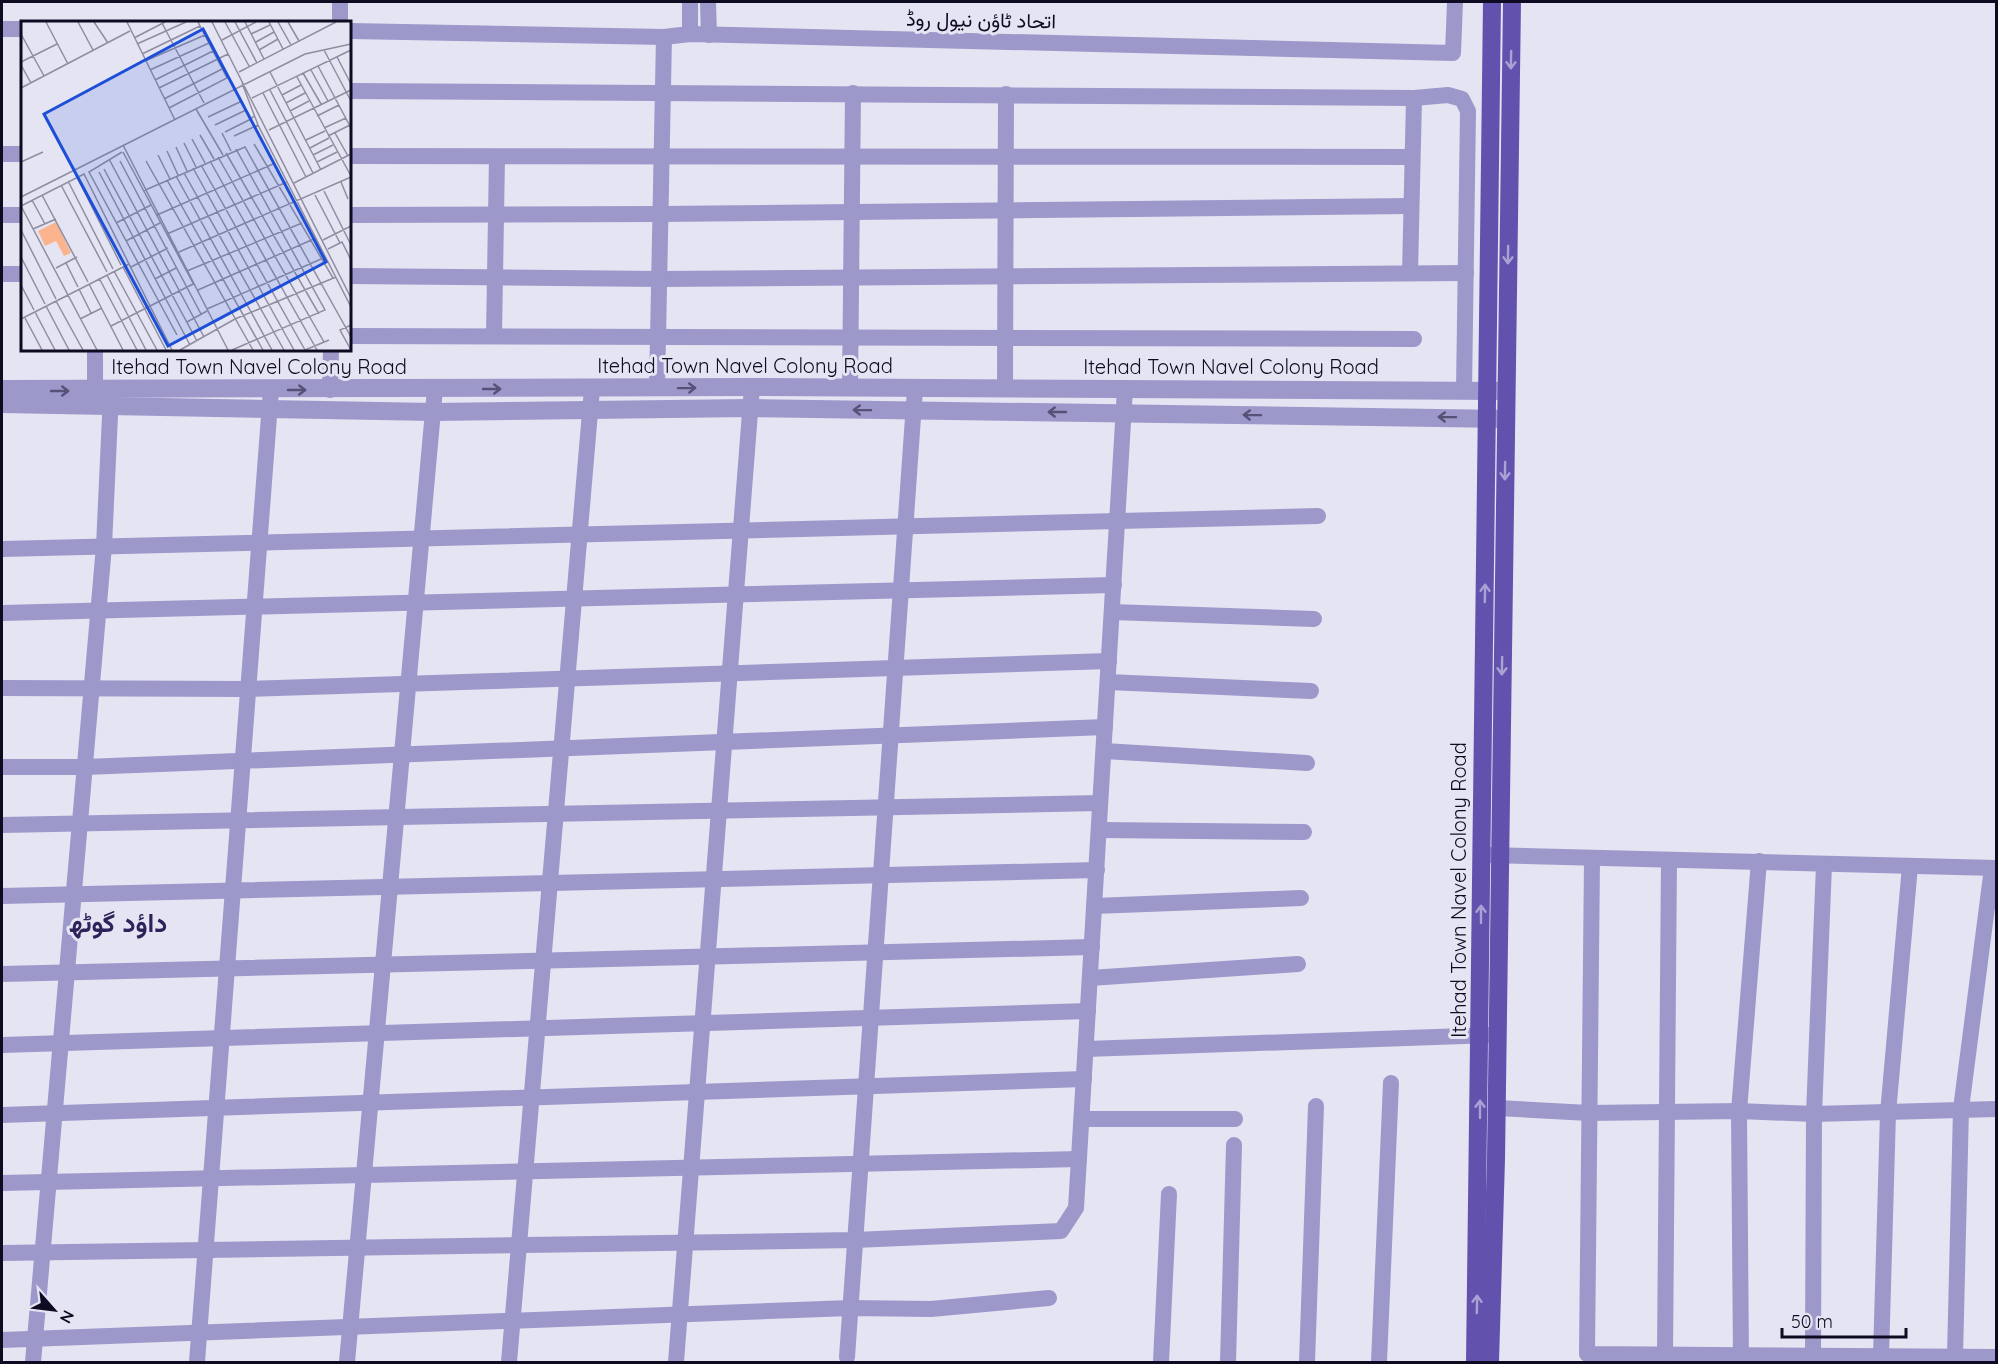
<svg xmlns="http://www.w3.org/2000/svg" width="1998" height="1364" font-family="Quicksand,Vazirmatn,sans-serif">
	<rect width="100%" height="100%" fill="#e5e4f3"/>
	<g fill="none" stroke-linecap="round" stroke-linejoin="round">
		<!-- minor -->
		<g stroke="#9d98ca" stroke-width="16">
			<polyline points="690,2 690,34"/>
			<polyline points="708,2 709,35"/>
			<polyline points="340,22 340,2"/>
			<polyline points="2,29 22,29"/>
			<polyline points="350,31 664,37 690,34 1453,53 1455,2"/>
			<polyline points="350,91 1414,98 1448,95 1462,99 1468,111 1464,390"/>
			<polyline points="2,154 22,154"/>
			<polyline points="350,156 1412,157"/>
			<polyline points="2,215 22,215"/>
			<polyline points="350,215 660,214 1411,206"/>
			<polyline points="1410,273 1414,98"/>
			<polyline points="2,274 22,274"/>
			<polyline points="350,276 659,279 1466,273"/>
			<polyline points="350,336 1414,339"/>
			<polyline points="494,336 497,157"/>
			<polyline points="95,350 95,390"/>
			<polyline points="657,388 664,37"/>
			<polyline points="850,388 853,93"/>
			<polyline points="1005,389 1006,94"/>
			<polyline points="330,390 331,350"/>
			<polyline points="2,549 1318,516"/>
			<polyline points="1112,612 1314,619"/>
			<polyline points="2,613 1114,585"/>
			<polyline points="1108,682 1311,691"/>
			<polyline points="2,688 248,689 1109,661"/>
			<polyline points="1104,751 1307,763"/>
			<polyline points="2,767 85,767 1105,727"/>
			<polyline points="2,825 1100,803"/>
			<polyline points="1099,830 1304,832"/>
			<polyline points="1488,855 1996,868"/>
			<polyline points="1592,860 1587,1354 1996,1357"/>
			<polyline points="2,896 1097,870"/>
			<polyline points="1094,906 1301,898"/>
			<polyline points="2,974 1092,947"/>
			<polyline points="1090,978 1298,964"/>
			<polyline points="2,1045 1088,1011"/>
			<polyline points="1086,1049 1493,1035"/>
			<polyline points="1497,1108 1589,1113 1739,1111 1814,1114 1996,1109"/>
			<polyline points="2,1115 1084,1079"/>
			<polyline points="1082,1119 1235,1119"/>
			<polyline points="2,1183 1079,1159"/>
			<polyline points="2,1253 855,1240 1061,1231 1076,1208 1125,389"/>
			<polyline points="2,1340 850,1308 931,1309 1049,1298"/>
			<polyline points="1665,1354 1669,860"/>
			<polyline points="1813,1355 1814,1114 1824,865"/>
			<polyline points="1881,1356 1888,1113 1910,866"/>
			<polyline points="1955,1356 1961,1109 1992,868"/>
			<polyline points="847,1357 915,389"/>
			<polyline points="33,1362 104,546 111,394"/>
			<polyline points="197,1362 271,390"/>
			<polyline points="347,1362 435,389"/>
			<polyline points="509,1362 592,389"/>
			<polyline points="676,1362 752,387"/>
			<polyline points="1161,1362 1169,1194"/>
			<polyline points="1228,1362 1234,1145"/>
			<polyline points="1307,1362 1316,1106"/>
			<polyline points="1379,1362 1391,1083"/>
			<polyline points="1741,1362 1739,1111 1759,861"/>
		</g>
		<!-- tertiary -->
		<g stroke="#9d98ca" stroke-width="18">
			<polyline points="2,389 752,387 1503,391"/>
			<polyline points="2,404 433,412 750,408 1505,419"/>
		</g>
		<!-- primary -->
		<g stroke="#6352ad" stroke-width="18">
			<polyline points="1475,1362 1492,2"/>
			<polyline points="1490,1362 1496,1159 1512,2"/>
		</g>
	</g>
	<!-- one-way arrows -->
	<defs><path id="oneway-shaft" d="M-6 0H5M1.5-3L5.5 0L1.5 3" fill="none" stroke-width="1.6" stroke-linecap="round" stroke-linejoin="round" transform="scale(1.5)"/></defs>
	<g stroke="#aaa2d4">
		<use href="#oneway-shaft" transform="translate(1511 60) rotate(91)"/>
		<use href="#oneway-shaft" transform="translate(1508 255) rotate(91)"/>
		<use href="#oneway-shaft" transform="translate(1505 471) rotate(91)"/>
		<use href="#oneway-shaft" transform="translate(1485 593) rotate(-89)"/>
		<use href="#oneway-shaft" transform="translate(1502 666) rotate(91)"/>
		<use href="#oneway-shaft" transform="translate(1481 914) rotate(-90)"/>
		<use href="#oneway-shaft" transform="translate(1480 1109) rotate(-90)"/>
		<use href="#oneway-shaft" transform="translate(1477 1304) rotate(-89)"/>
	</g>
	<g stroke="#565176">
		<use href="#oneway-shaft" transform="translate(687 388) rotate(-1)"/>
		<use href="#oneway-shaft" transform="translate(492 389)"/>
		<use href="#oneway-shaft" transform="translate(297 390)"/>
		<use href="#oneway-shaft" transform="translate(60 391)"/>
		<use href="#oneway-shaft" transform="translate(862 410) rotate(-179)"/>
		<use href="#oneway-shaft" transform="translate(1057 412) rotate(-180)"/>
		<use href="#oneway-shaft" transform="translate(1252 415) rotate(-179)"/>
		<use href="#oneway-shaft" transform="translate(1447 417) rotate(-179)"/>
	</g>
	<g text-anchor="middle" stroke-width="6" stroke-linejoin="round" paint-order="stroke">
		<!-- street labels -->
		<g font-size="20" fill="#0e0a22" stroke="#e5e4f3">
			<text transform="translate(981 20) rotate(1)" y="7">اتحاد ٹاؤن نیول روڈ</text>
			<text x="745" y="373">Itehad Town Navel Colony Road</text>
			<text x="259" y="374">Itehad Town Navel Colony Road</text>
			<text x="1231" y="374">Itehad Town Navel Colony Road</text>
			<text transform="translate(1459 890) rotate(-90)" y="7">Itehad Town Navel Colony Road</text>
		</g>
		<!-- district labels -->
		<g font-size="26" font-weight="bold" fill="#2e225a" stroke="#e5e4f3">
			<text x="118" y="932">داؤد گوٹھ</text>
		</g>
	</g>
	<!-- overview -->
	<g transform="translate(21 21)">
		<rect width="330" height="330" fill="#e5e4f3"/>
		<path d="M35,201l15,31 -7,3 -8,-15 -11,5 -7,-15z" fill="#fbb48e"/>
		<path fill="none" stroke="#8f8d9f" stroke-width="1.5" d="M25,1l22,42M57,1l15,28M73,1l14,21M106,1l48,98M191,1l139,276M204,1l24,44M214,1l22,41M224,1l19,37M248,1l14,27M257,1l13,23M267,1l11,19M141,2l42,80M0,13l23,42M230,13l19,-9M113,17l31,-16M201,19l34,-18M235,21l18,-10M116,23l49,-22M238,29l19,-11M303,29l27,51M121,33l58,-28M316,36l14,27M124,40l60,-26M0,41l36,-18M0,44l10,18M297,45l33,62M129,49l59,-27M290,49l17,31M218,51l97,-50M249,51l51,98M282,52l18,31M276,56l54,99M134,59l58,-29M221,62l16,42 93,182M0,67l109,-57M138,67l69,-34M214,68l16,30 3,-3M249,69l43,83M242,72l43,84M261,74l19,-10M231,77l99,-48M143,78l58,-30M265,82l19,-10M148,87l58,-30 -29,-56M175,88l27,46M269,90l19,-10M296,95l22,-11M187,96l34,-16M194,104l31,-15M303,107l22,-10M248,109l82,-40M204,111l26,-13M201,112l9,18M314,112l13,23M179,114l14,24M213,115l24,-11M307,115l22,-11M171,118l13,24M285,119l19,-9M163,122l12,24M233,123l79,134M102,124l105,205M155,126l11,24M289,127l19,-10M146,130l11,24M101,131l-33,20 88,163M102,131l71,133M205,132l93,161M137,134l12,24M292,134l20,-10M197,136l106,185M88,138l95,178M99,140l81,153M125,140l107,189M189,140l107,189M0,141l22,-10M296,141l20,-10M180,144l104,185M172,147l101,182M83,148l93,172M78,151l91,173M163,152l100,177M155,155l96,174M56,156l44,88M146,159l96,170M47,160l45,88M320,161l7,17M273,162l57,-29M40,164l46,87M122,170l102,-44 106,190M303,170l27,54M21,174l46,87M294,174l25,48M0,176l284,-143 46,-10M11,179l13,24M0,185l63,-32 88,176M0,185l76,144M136,194l116,-51M95,202l35,-18M12,208l23,-10M0,209l35,69M146,213l120,-52M302,219l28,-14M105,220l34,-18M307,228l14,-7 9,18M158,231l172,-75M0,236l24,47M45,242l12,24M102,246l43,83M110,246l37,-19M35,247l21,-11M93,250l43,79M166,250l115,-48M86,254l39,75M78,257l38,72M134,258l21,-11M68,263l34,66M0,264l13,25M58,268l12,24M177,269l118,-52M35,280l27,49M25,285l23,44M186,288l114,-50M14,291l20,38M4,297l17,32M0,298l108,-55M59,298l22,-11M166,301l20,-11M90,305l82,-42M159,329l55,-31 101,-42M211,329l93,-40 -89,-161M284,329l24,-10M330,329l-11,-20 11,-5"/>
		<path fill="#1d4ed8" fill-opacity="0.15" stroke="#1d4ed8" stroke-width="3" d="M182,8l123,233 -158,84 -124,-232z"/>
		<rect width="330" height="330" fill="none" stroke="#0e0a22" stroke-width="3"/>
	</g>
	<!-- border -->
	<rect width="1998" height="1364" fill="none" stroke="#0e0a22" stroke-width="6"/>
	<!-- north arrow -->
	<g transform="translate(54 1310) rotate(118)" stroke="#e5e4f3" stroke-width="4.5" paint-order="stroke">
	<path d="M0-4.5L10 22L0 15L-10 22Z" fill="#0e0a22"/>
	<text y="-9" font-size="16" font-weight="bold" text-anchor="middle" fill="#0e0a22">N</text>
	</g>
	<!-- scale -->
	<path d="M1782 1328v9h124v-9" fill="none" stroke="#0e0a22" stroke-width="3"/>
	<text x="1791" y="1328" font-size="18" fill="#0e0a22" stroke="#e5e4f3" stroke-width="4.5" paint-order="stroke">50 m</text>
</svg>
